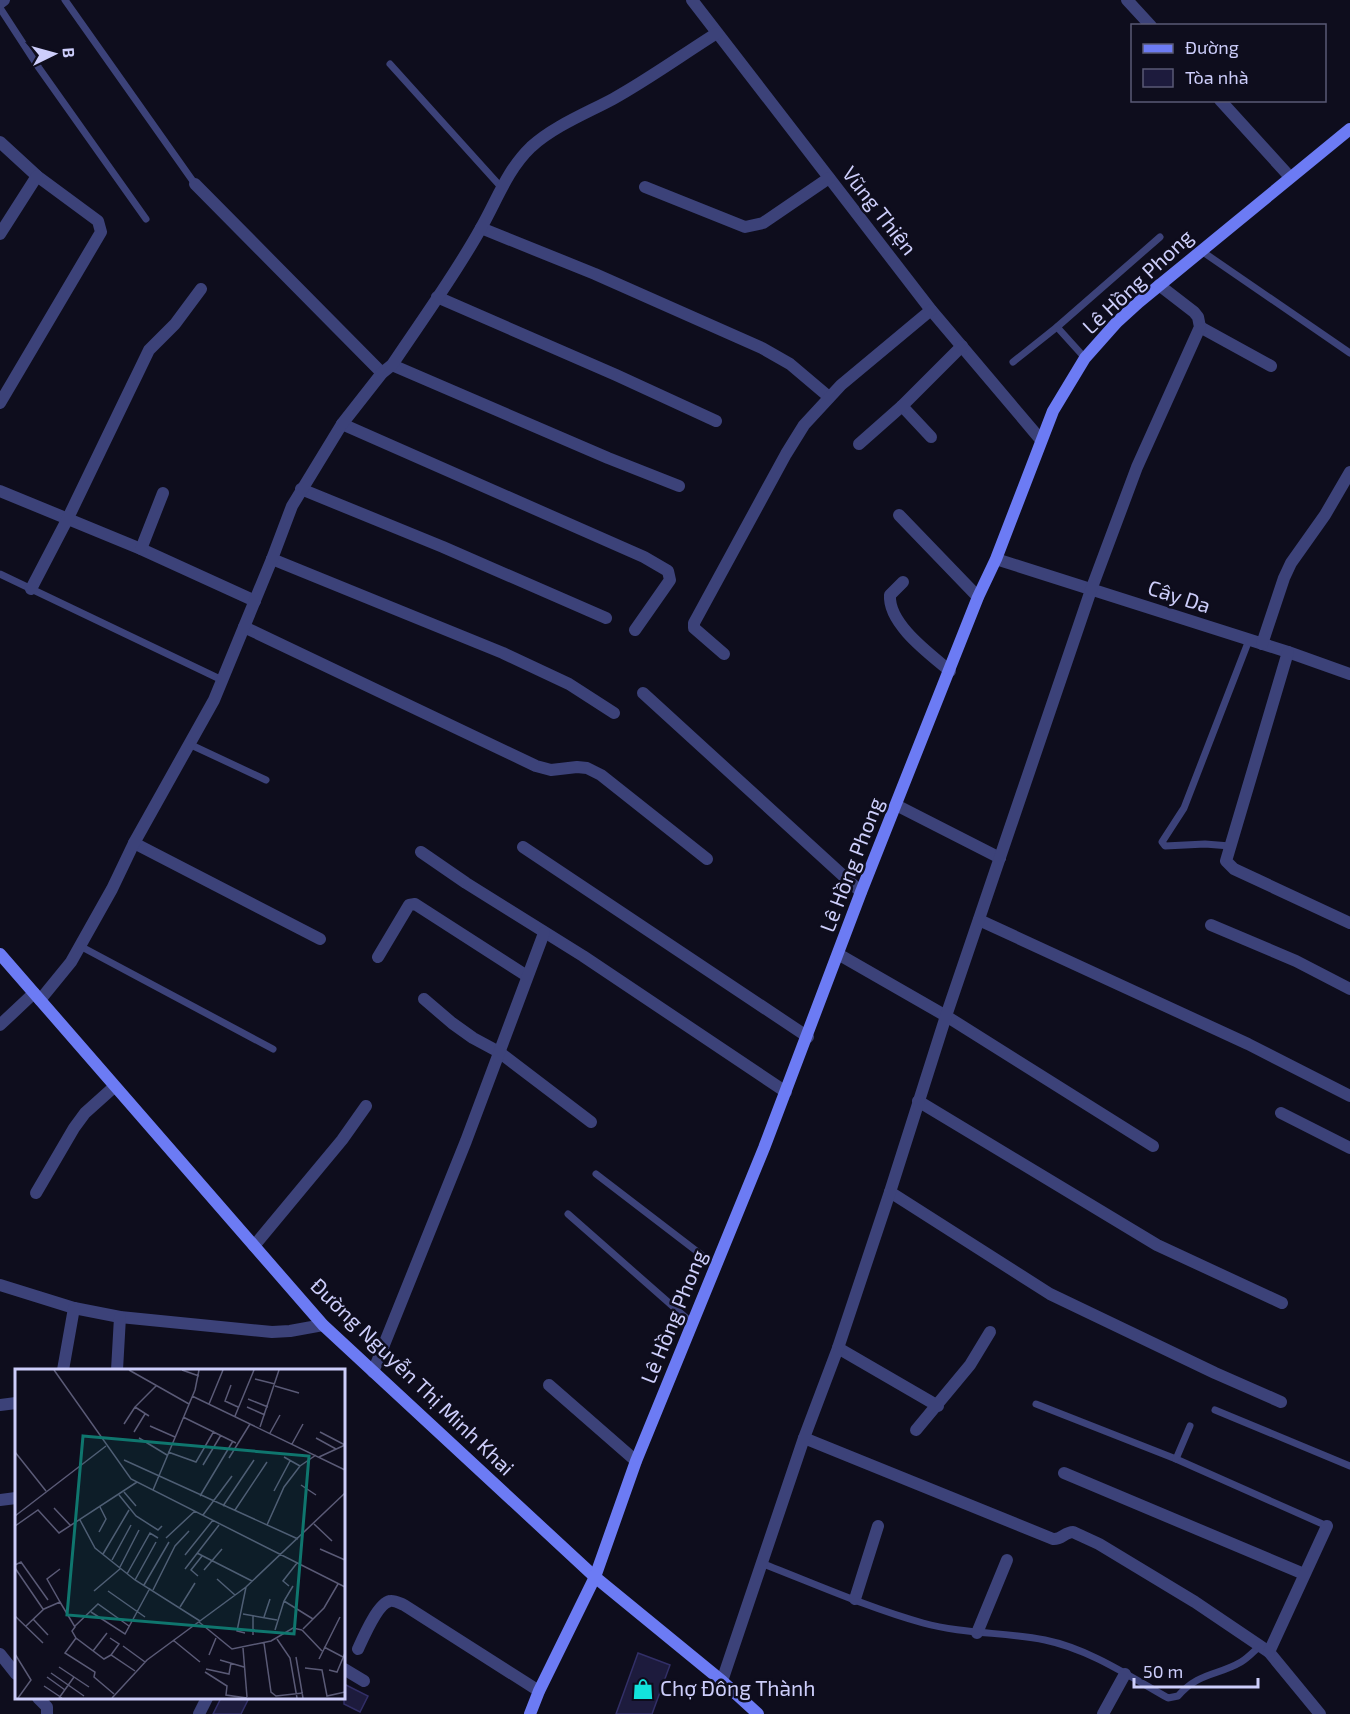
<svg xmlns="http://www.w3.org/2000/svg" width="1350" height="1714" font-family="'Exo 2',sans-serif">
	<rect width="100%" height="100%" fill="#0e0d1d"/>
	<!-- building -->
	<g fill="#1d1b3d" stroke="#322f67" stroke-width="1.5">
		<polygon points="638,1653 670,1665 652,1714 616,1714"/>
		<polygon points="344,1684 368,1696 360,1712 344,1704"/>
		<polygon points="221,1698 249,1698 241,1714 213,1714"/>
	</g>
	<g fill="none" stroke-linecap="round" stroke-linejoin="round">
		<!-- service -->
		<g stroke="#3c4279" stroke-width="7">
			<polyline points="65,0 195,184"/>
			<polyline points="0,8 39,68 146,219"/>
			<polyline points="390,64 501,187"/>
			<polyline points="1200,250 1350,353"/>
			<polyline points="1085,358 1057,327 1160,237"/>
			<polyline points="1013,362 1057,327"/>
			<polyline points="0,574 222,680"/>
			<polyline points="189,744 266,780"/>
			<polyline points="1230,846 1205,844 1165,846 1162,842 1184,808 1249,640"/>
			<polyline points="80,946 273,1049"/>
			<polyline points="596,1174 716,1266"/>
			<polyline points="568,1214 693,1324"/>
			<polyline points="1036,1404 1176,1459 1327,1526"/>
			<polyline points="1215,1410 1350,1466"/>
			<polyline points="1176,1459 1190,1426"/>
			<path d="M761,1563c52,20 108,45 162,60 40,11 81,9 122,17 44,9 84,36 123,58l10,-2c21,-24 39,-20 63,-34 7,-4 13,-11 19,-16"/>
		</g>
		<!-- minor -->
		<g stroke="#3c4279" stroke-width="12">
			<polyline points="692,0 931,310 1041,440"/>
			<polyline points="1127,0 1151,26"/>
			<polyline points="0,3 4,0"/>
			<polyline points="1220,100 1290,177"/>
			<polyline points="0,142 37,176 98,221 101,232 0,403"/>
			<polyline points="195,184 382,373"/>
			<polyline points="645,187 745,227 763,223 829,178"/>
			<polyline points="481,228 595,274 762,348 790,364 829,397"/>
			<polyline points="0,234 37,176"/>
			<polyline points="437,297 616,375 716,421"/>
			<polyline points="1200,327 1271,366"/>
			<polyline points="392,365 608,458 679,486"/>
			<polyline points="902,406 931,437"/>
			<polyline points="342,424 644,557 668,571 670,580 635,630"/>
			<polyline points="859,444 902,406 962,346"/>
			<polyline points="301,489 443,547 606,618"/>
			<polyline points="0,491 141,549 255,601"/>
			<polyline points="899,515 978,597"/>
			<polyline points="141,549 163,493"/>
			<polyline points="272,559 503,653 569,684 614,713"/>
			<polyline points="996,559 1288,652 1350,674"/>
			<path d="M903,582l-13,13c-2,29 40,59 60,76"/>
			<polyline points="31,589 68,518 149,350 175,324 201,289"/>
			<polyline points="244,627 536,766 551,770 577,767 587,768 601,775 707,859"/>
			<polyline points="1262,644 1284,578 1291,563 1325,515 1350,472"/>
			<polyline points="1288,652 1226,861 1234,869 1350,923"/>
			<polyline points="724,654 694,628 694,623 786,454 804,425 841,385 931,310"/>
			<polyline points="643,693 861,892"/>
			<polyline points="896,805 1000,858"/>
			<polyline points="134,843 320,939"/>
			<polyline points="523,847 808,1037"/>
			<polyline points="421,852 466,883 583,956 786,1092"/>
			<polyline points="979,920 1248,1044 1350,1096"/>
			<polyline points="1211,925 1296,961 1350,989"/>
			<polyline points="838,954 946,1016 1153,1146"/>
			<polyline points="378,957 409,905 415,904 527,976"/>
			<polyline points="424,999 452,1023 473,1038 499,1052 591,1122"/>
			<path d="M40,1000l31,-38 41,-73 22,-46 80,-143 58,-141 20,-53 50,-82 40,-51 10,-8c30,-45 63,-90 89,-137 16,-28 26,-58 50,-81 23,-21 56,-34 82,-48 36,-20 69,-44 104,-66"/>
			<polyline points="0,1025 34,993"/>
			<polyline points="918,1101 1157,1245 1282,1303"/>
			<polyline points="1281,1113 1350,1148"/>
			<polyline points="890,1192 1050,1294 1215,1373 1281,1402"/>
			<polyline points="36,1193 74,1128 85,1113 114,1087"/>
			<polyline points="254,1246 342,1140 366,1106"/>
			<polyline points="0,1285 74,1308 120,1317 272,1332 290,1331 323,1325"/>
			<polyline points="838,1348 938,1406"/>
			<polyline points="63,1370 74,1308"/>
			<polyline points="117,1370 120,1317"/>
			<polyline points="373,1372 466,1141 544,933"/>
			<polyline points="549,1385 636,1461"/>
			<polyline points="0,1405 16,1403"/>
			<polyline points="916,1430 970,1365 990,1332"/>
			<path d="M804,1438l249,101c8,1 12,-7 20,-7l26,12 96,58 74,50 51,62"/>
			<polyline points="1064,1473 1304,1574"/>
			<polyline points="0,1500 16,1498"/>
			<polyline points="855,1599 878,1526"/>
			<polyline points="977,1633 1007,1560"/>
			<path d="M358,1649c5,-11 20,-46 32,-48 4,-1 9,2 14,4l135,86"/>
			<polyline points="1269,1652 1327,1526"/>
			<polyline points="0,1654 16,1674"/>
			<polyline points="344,1669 364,1681"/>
			<polyline points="722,1681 804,1438 838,1348 890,1192 946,1016 1091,590 1137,467 1200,327 1198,317 1194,312 1159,285"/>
			<polyline points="38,1698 47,1707 47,1714"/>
			<polyline points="199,1714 207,1698"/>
			<polyline points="1103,1714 1125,1674"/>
		</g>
		<!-- secondary -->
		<g stroke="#6c7bf4" stroke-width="12">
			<polyline points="0,954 323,1325 595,1577 722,1681 758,1714"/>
			<polyline points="530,1714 539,1691 595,1577 636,1461 764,1148 861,892 978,597 996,559 1053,411 1085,358 1117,322 1139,302 1350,129"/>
		</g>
	</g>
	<!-- icons -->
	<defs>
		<symbol id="shop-bare" viewBox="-9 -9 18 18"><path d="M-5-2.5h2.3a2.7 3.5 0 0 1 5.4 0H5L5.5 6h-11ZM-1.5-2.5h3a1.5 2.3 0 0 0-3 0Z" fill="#12e3dc" stroke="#0e0d1d" stroke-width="2.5" paint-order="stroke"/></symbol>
	</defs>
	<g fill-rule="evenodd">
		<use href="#shop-bare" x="628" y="1674" width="30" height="30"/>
	</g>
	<g text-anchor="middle" stroke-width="5" stroke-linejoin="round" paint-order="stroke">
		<!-- street labels -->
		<g font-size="21" fill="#cdcefb" stroke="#0e0d1d">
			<text transform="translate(879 211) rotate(52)" y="7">Vũng Thiện</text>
			<text transform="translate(1138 282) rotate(-43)" y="7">Lê Hồng Phong</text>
			<text transform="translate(1179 597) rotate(18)" y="7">Cây Da</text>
			<text transform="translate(852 865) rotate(-69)" y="7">Lê Hồng Phong</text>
			<text transform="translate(674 1317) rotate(-68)" y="7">Lê Hồng Phong</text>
			<text transform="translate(412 1377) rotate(44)" y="7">Đường Nguyễn Thị Minh Khai</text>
		</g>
		<!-- poi labels -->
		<g font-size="21" fill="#cdcefb" stroke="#0e0d1d" text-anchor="start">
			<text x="660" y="1696">Chợ Đông Thành</text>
		</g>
	</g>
	<!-- overview -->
	<g transform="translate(15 1369)">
		<rect width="330" height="330" fill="#0e0d1d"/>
		<path fill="none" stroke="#5a5a76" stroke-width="1.5" d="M39,1l77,109 214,108M114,1l60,34M167,1l17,6M240,10l20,5M216,16l-6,16 13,6M260,17l24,7M177,27l153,74M233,30l20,8M194,35l14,-34M232,38l18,8M134,47l-14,-9 21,-21M220,47l19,-46M168,48l53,26M109,55l11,-17M135,57l25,11M245,58l19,-57M119,63l11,-18M305,63l25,13M255,64l10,-18M124,69l28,17M301,69l20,11M277,75l11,-20M0,83l31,39M153,83l28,10 18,-31M269,88l16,9M304,88l26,-12M214,89l21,-34M109,91l174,79M188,96l18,-30M286,116l15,10M138,121l42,-100 4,-20M259,122l16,-30M109,123l12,14M104,126l17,21 22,14 4,-4M185,127l33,-55M208,137l31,-46M39,139l17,18M220,141l32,-48M188,146l29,-39M0,147l91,-70M65,151l15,28 40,32 65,41M299,155l18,17M252,156l17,-38 16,-21 16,-11M0,157l23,-16 21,23 78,-51M84,163l7,-13 -6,-12M151,169l29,-27M305,180l25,11M182,184l55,28M88,185l26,-44M170,186l28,-35M97,191l19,-35M0,196l6,-3 27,38M105,198l19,-37M0,199l28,41M170,200l34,-44M189,201l18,-21M112,205l23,-41 8,5M183,207l-7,-6 11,-14M202,210l18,16M120,211l21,-38M129,216l25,-43M274,217l-6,-5 14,-18M138,221l22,-44 14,-15M79,222l27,-23M93,222l37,26M269,232l29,18M45,233l-13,-23 13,-10M165,238l15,-24M76,243l34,22 25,-46M228,245l34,6M238,246v20M0,247l28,27M249,248l6,-18M18,250l15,16M184,253l33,27 39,-8 22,-13 9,2M11,257l18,-17 16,-7 15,25 -3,4 4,7 28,21 7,-4 24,16M60,257l23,-22 31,22M288,260l21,-21 14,-24M260,261l9,-29 9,-15M287,261l20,21M230,264l-8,-2 9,-44M61,269l-11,15 30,19 -1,5 20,17M95,269l9,6 -8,11M262,270l13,19 7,40M158,271l27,22M249,274l7,49 5,4 27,-3M108,277l22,16M309,278l19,10M228,279l4,49M78,282l14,-18M0,285l16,26 -13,18M194,286l7,-17M281,288l7,41M304,290l21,-42M205,291l24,7M44,298l30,20M290,299l17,2 5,26 18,-4M191,300l23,5 2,-11M314,301l8,2 8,-19M190,303l22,14 -1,9 21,3M36,304l33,23M32,308l18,13M29,317l18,12M44,329l15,-21M97,329l35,-38 99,-73 99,-94"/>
		<path fill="#0f766e" fill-opacity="0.15" stroke="#0f766e" stroke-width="3" d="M68,67l226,20 -15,178 -227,-19z"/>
		<rect width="330" height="330" fill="none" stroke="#cdcefb" stroke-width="3"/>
	</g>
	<!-- legend -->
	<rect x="1131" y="24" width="195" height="78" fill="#0e0d1d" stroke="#5a5a76" stroke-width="1.5"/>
	<rect x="1143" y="44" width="30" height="9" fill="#6c7bf4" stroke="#5a5a76" stroke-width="1.5"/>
	<text x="1185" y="54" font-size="18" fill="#cdcefb">Đường</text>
	<rect x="1143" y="69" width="30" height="18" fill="#1d1b3d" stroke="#5a5a76" stroke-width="1.5"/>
	<text x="1185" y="84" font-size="18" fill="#cdcefb">Tòa nhà</text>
	<!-- north arrow -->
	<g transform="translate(54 54) rotate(85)" stroke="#0e0d1d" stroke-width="4.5" paint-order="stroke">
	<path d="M0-4.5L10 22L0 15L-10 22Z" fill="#cdcefb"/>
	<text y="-9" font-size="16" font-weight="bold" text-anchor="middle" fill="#cdcefb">B</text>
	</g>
	<!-- scale -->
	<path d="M1134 1678v9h124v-9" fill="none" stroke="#cdcefb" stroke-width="3"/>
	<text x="1143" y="1678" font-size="18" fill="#cdcefb" stroke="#0e0d1d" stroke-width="4.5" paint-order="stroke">50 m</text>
</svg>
